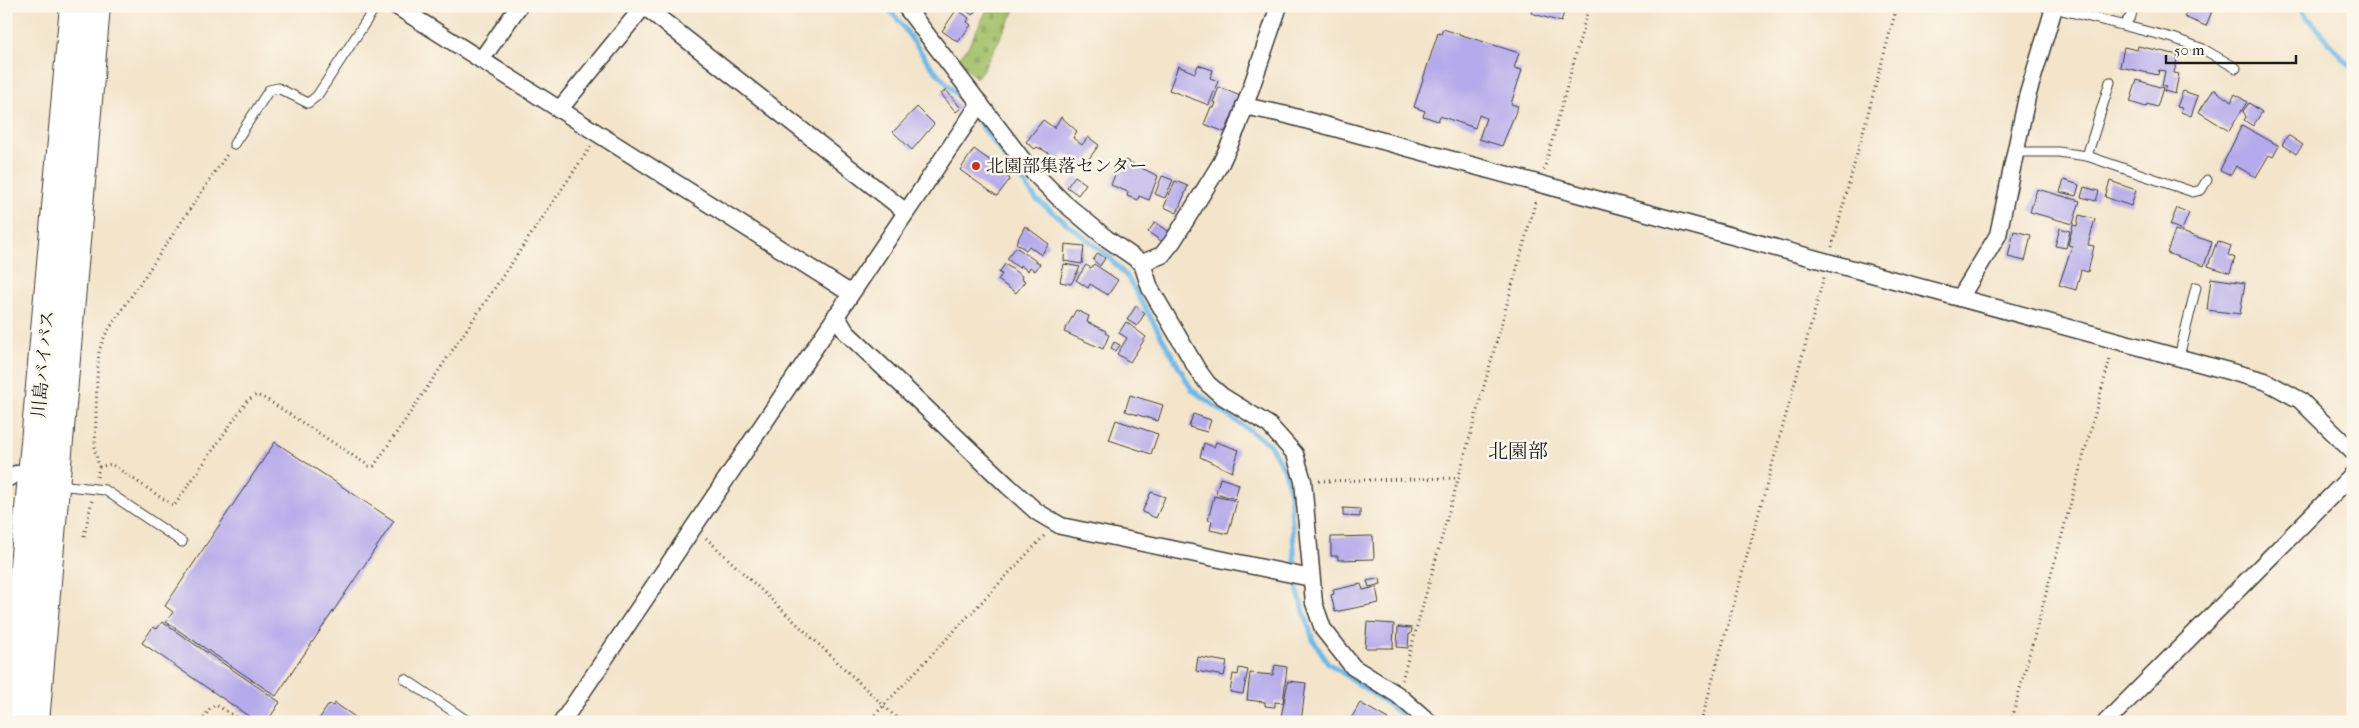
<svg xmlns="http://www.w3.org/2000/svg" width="2359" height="728" font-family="'IM FELL French Canon','Noto Serif JP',serif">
	<defs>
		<pattern id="cemetery-stones" width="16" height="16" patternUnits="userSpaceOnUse" patternTransform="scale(1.25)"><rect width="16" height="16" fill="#a2c067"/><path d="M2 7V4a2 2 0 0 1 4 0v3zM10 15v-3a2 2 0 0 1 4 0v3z" fill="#8ba459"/></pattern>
	</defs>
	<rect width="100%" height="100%" fill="#fbf7ec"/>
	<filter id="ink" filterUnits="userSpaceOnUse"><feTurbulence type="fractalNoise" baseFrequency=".02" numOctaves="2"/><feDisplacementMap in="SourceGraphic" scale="10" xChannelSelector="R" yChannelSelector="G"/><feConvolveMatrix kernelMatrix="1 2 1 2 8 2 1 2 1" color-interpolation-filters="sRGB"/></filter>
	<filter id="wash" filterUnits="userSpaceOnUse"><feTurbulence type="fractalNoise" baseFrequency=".0096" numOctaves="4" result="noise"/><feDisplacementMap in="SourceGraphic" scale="20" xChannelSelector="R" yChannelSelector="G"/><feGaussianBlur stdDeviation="1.12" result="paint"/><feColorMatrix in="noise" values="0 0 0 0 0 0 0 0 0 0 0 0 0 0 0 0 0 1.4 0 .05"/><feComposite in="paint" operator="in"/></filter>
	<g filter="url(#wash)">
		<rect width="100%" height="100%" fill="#f3e4ca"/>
		<!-- cemetery -->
		<polygon fill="url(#cemetery-stones)" stroke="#5f6e42" points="989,6 1017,6 984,68 976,78 958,59 968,47"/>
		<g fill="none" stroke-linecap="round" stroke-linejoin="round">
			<!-- stream -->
			<g stroke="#6eb9e7" stroke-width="5">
				<polyline points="886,6 899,21 930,65 962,100 1036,199 1109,257 1128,278 1192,390 1269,444 1285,470 1290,494 1297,589 1313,640 1328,663 1389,705 1410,722"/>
				<polyline points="2298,6 2353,70"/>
			</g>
		</g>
		<g id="blocks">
			<!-- building -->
			<g fill="#b5aaeb">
				<polygon points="966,6 977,9 972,15 964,9"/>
				<polygon points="1533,6 1566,6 1561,22 1531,13"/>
				<polygon points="2189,6 2214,6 2206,26 2184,17"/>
				<polygon points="957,9 969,18 967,22 971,25 958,42 942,31"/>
				<polygon points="1443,29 1519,53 1514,68 1522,70 1511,104 1518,106 1502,146 1479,139 1486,118 1479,115 1475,128 1440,116 1438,121 1423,116 1425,111 1414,107 1438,33 1441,34"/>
				<polygon points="2138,46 2178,55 2174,73 2179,74 2175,94 2164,91 2166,86 2162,86 2165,71 2159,70 2158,75 2120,67 2124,47 2137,50"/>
				<polygon points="1198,65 1213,70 1210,78 1218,81 1209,105 1169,90 1178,66 1195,73"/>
				<polygon points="2137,80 2163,88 2157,107 2147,104 2146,107 2130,102"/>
				<polygon points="1219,87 1240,96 1225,132 1204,124 1211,107 1214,108 1216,103 1213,102"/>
				<polygon points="2214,89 2231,102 2235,94 2247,102 2229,131 2199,112"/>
				<polygon points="946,90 961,108 956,112 941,94"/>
				<polygon points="2183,91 2198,96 2191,116 2181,112 2182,108 2177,107"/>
				<polygon points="2249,103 2262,112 2253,126 2244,120 2246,117 2243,111"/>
				<polygon points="917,107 934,124 912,150 893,132"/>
				<polygon points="1061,117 1077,131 1073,138 1082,145 1088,137 1099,145 1085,164 1064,153 1059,161 1045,151 1037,147 1035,149 1026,142 1043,120 1054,128"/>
				<polygon points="2242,125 2279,146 2273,157 2269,155 2256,177 2236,166 2231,175 2220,170"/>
				<polygon points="2288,135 2303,145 2296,154 2282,144"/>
				<polygon points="974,149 999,167 997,170 1010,179 997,196 960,170"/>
				<polygon points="1125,160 1158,176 1149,200 1139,196 1138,200 1127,196 1128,192 1111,185 1120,162 1123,164"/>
				<polygon points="1075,176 1086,184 1078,195 1067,187"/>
				<polygon points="1162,176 1173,180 1165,198 1155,194"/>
				<polygon points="2064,180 2079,185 2076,196 2060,192"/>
				<polygon points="1175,181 1188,186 1177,213 1164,207"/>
				<polygon points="2110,181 2136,190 2131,206 2105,197"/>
				<polygon points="2084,187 2099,191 2096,201 2081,197"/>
				<polygon points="2037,189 2080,201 2073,224 2030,212"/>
				<polygon points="2177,208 2189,213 2182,230 2170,225"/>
				<polygon points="2079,215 2095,219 2088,245 2094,246 2088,272 2081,270 2076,290 2059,285 2072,246 2068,245 2073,225 2077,226"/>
				<polygon points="1155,222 1171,233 1164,243 1148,232"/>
				<polygon points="1025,226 1049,244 1041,255 1029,246 1026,250 1016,243"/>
				<polygon points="2060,228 2070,231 2066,248 2055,246"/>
				<polygon points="2175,230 2212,242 2204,266 2167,253"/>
				<polygon points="2014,231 2031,235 2025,261 2008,257"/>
				<polygon points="2217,241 2231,246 2228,255 2235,258 2230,273 2208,266"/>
				<polygon points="1065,244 1084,246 1082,264 1064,261"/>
				<polygon points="1016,247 1040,264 1035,271 1030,267 1028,271 1020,265 1019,268 1007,259"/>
				<polygon points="1098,253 1105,258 1100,266 1093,260"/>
				<polygon points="1005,264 1022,276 1021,279 1025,281 1016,293 998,280 1002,274 999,273"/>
				<polygon points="1064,264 1080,267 1071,284 1060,282"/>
				<polygon points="1094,264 1118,280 1108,295 1090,284 1088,288 1076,280 1086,265 1091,268"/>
				<polygon points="2211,278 2245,283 2240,314 2207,310"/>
				<polygon points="1136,306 1145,313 1137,326 1127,320"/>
				<polygon points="1076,310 1089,316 1087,322 1106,331 1105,333 1109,335 1103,349 1064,332"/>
				<polygon points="1126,322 1146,337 1130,362 1117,354 1127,338 1119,333"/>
				<polygon points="1114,342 1120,345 1116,351 1111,348"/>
				<polygon points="1130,395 1163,405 1158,421 1125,411"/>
				<polygon points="1193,414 1211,420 1207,432 1189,427"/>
				<polygon points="1116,420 1158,434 1151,454 1109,440"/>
				<polygon points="275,442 394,521 276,696 166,622 173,612 165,606"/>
				<polygon points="1216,442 1239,450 1232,472 1200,457 1204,443 1214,447"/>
				<polygon points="1220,478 1239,484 1235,499 1216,493"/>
				<polygon points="1151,492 1165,497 1156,518 1142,512"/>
				<polygon points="1214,496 1237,501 1228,534 1210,530 1212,521 1208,520"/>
				<polygon points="1343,508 1360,509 1360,517 1343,516"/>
				<polygon points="1373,536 1374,559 1338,560 1338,556 1331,556 1331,537"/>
				<polygon points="1380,578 1381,584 1369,587 1367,581"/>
				<polygon points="1361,584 1363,590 1376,587 1379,603 1335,612 1331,595 1334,594 1333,590"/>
				<polygon points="162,622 280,702 267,722 257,722 142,643 153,627 157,629"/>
				<polygon points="1367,622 1394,624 1393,648 1365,648"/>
				<polygon points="1398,627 1412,628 1411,634 1409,634 1408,648 1397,647"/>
				<polygon points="1198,657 1227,662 1224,676 1196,671"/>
				<polygon points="1275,665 1287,667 1283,703 1275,702 1275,707 1265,706 1265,702 1247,700 1250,673 1273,675"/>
				<polygon points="1239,668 1248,670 1243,694 1230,692 1233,674 1238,675"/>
				<polygon points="1288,681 1306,683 1301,722 1280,722"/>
				<polygon points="335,703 362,722 317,722 329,704 333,706"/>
				<polygon points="1360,703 1388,719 1386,722 1349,722"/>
			</g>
		</g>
	</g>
	<g filter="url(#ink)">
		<use href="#blocks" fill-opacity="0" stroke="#3c3a36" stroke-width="1"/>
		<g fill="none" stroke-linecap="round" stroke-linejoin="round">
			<defs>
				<g id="lane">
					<polyline points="2054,8 2173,38 2203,49 2236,68"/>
					<polyline points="2124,25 2131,16 2133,6"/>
					<polyline points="234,144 269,90 278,88 308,103 317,96 376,6"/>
					<polyline points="2016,152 2058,152 2087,156 2193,192 2201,190 2207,180"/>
					<polyline points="2087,156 2110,82"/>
					<polyline points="2179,357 2196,287"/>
					<polyline points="58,485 105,490 182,542"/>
					<polyline points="405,679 469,722"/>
				</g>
				<g id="street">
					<polyline points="396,6 850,293"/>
					<polyline points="644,6 906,212"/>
					<polyline points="905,6 1028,167 1063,202 1106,238 1142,263 1150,288 1197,369 1208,384 1222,396 1269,425 1295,454 1303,481 1314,603 1323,629 1353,667 1398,695 1429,722"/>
					<polyline points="481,60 519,6"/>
					<polyline points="1244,106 1287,115 2265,381 2300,400 2353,452"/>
					<polyline points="559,110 644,6"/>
					<polyline points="1142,263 1162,255 1173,241 1221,163 1238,126 1279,6"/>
					<polyline points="1960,298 1998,235 2027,97 2054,8 2050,6"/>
					<polyline points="836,315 846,332 1008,486 1037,512 1061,526 1311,578"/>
					<polyline points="6,479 16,474 39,476"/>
					<polyline points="562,722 980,103"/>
					<polyline points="2106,722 2353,474"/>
				</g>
				<g id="highway">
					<polyline points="10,722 74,6"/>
					<polyline points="35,722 96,6"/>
				</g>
			</defs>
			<!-- lane casing -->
			<use href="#lane" stroke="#3c3a36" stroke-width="11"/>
			<!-- street casing -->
			<use href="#street" stroke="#3c3a36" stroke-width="19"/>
			<!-- highway casing -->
			<use href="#highway" stroke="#3c3a36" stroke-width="30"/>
			<!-- path -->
			<g stroke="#3c3a36" stroke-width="3" stroke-dasharray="1 4" stroke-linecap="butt">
				<polyline points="1544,170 1589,6"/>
				<polyline points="1832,247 1897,6"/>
				<polyline points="99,467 111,464 174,506 247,401 256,395 266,399 369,466 374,466 591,146"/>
				<polyline points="97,477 99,467 95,451 97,378 99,351 105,335 228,153"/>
				<polyline points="1319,481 1458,478"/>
				<polyline points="84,536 92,500"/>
				<polyline points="706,538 901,722"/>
				<polyline points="1402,680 1536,200"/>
				<polyline points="201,722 210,708 216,705 244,722"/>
				<polyline points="868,722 1045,535"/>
				<polyline points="1701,722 1824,277"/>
				<polyline points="2011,722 2111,355"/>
			</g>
			<!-- lane -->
			<use href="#lane" stroke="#fff" stroke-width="9"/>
			<!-- street -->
			<use href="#street" stroke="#fff" stroke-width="16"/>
			<!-- highway -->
			<use href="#highway" stroke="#fff" stroke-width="28"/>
		</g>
	</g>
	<!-- markers -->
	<circle fill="#c8321e" stroke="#fbf7ec" stroke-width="2" cx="976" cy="166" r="5"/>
	<g text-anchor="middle" stroke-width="5" stroke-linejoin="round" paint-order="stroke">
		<!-- poi labels -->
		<g font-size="18" fill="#1c1c1c" stroke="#fbf7ec" text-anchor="start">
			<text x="986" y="172">北園部集落センター</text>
		</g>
		<!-- street labels -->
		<g font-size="18" fill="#1c1c1c" stroke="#fbf7ec">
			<text transform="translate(43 364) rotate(-85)" y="6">川島バイパス</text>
		</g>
		<!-- quarter labels -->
		<g font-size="20" fill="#1c1c1c" stroke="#fbf7ec">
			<text x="1518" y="458">北園部</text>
		</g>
	</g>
	<!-- margin -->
	<rect width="2359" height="728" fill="none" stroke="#fbf7ec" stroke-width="25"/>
	<!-- scale -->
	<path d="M2166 55v8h130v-8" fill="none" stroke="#1c1c1c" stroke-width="2.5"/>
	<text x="2174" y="55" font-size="15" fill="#1c1c1c" stroke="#fbf7ec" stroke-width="4" paint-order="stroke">50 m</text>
</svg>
